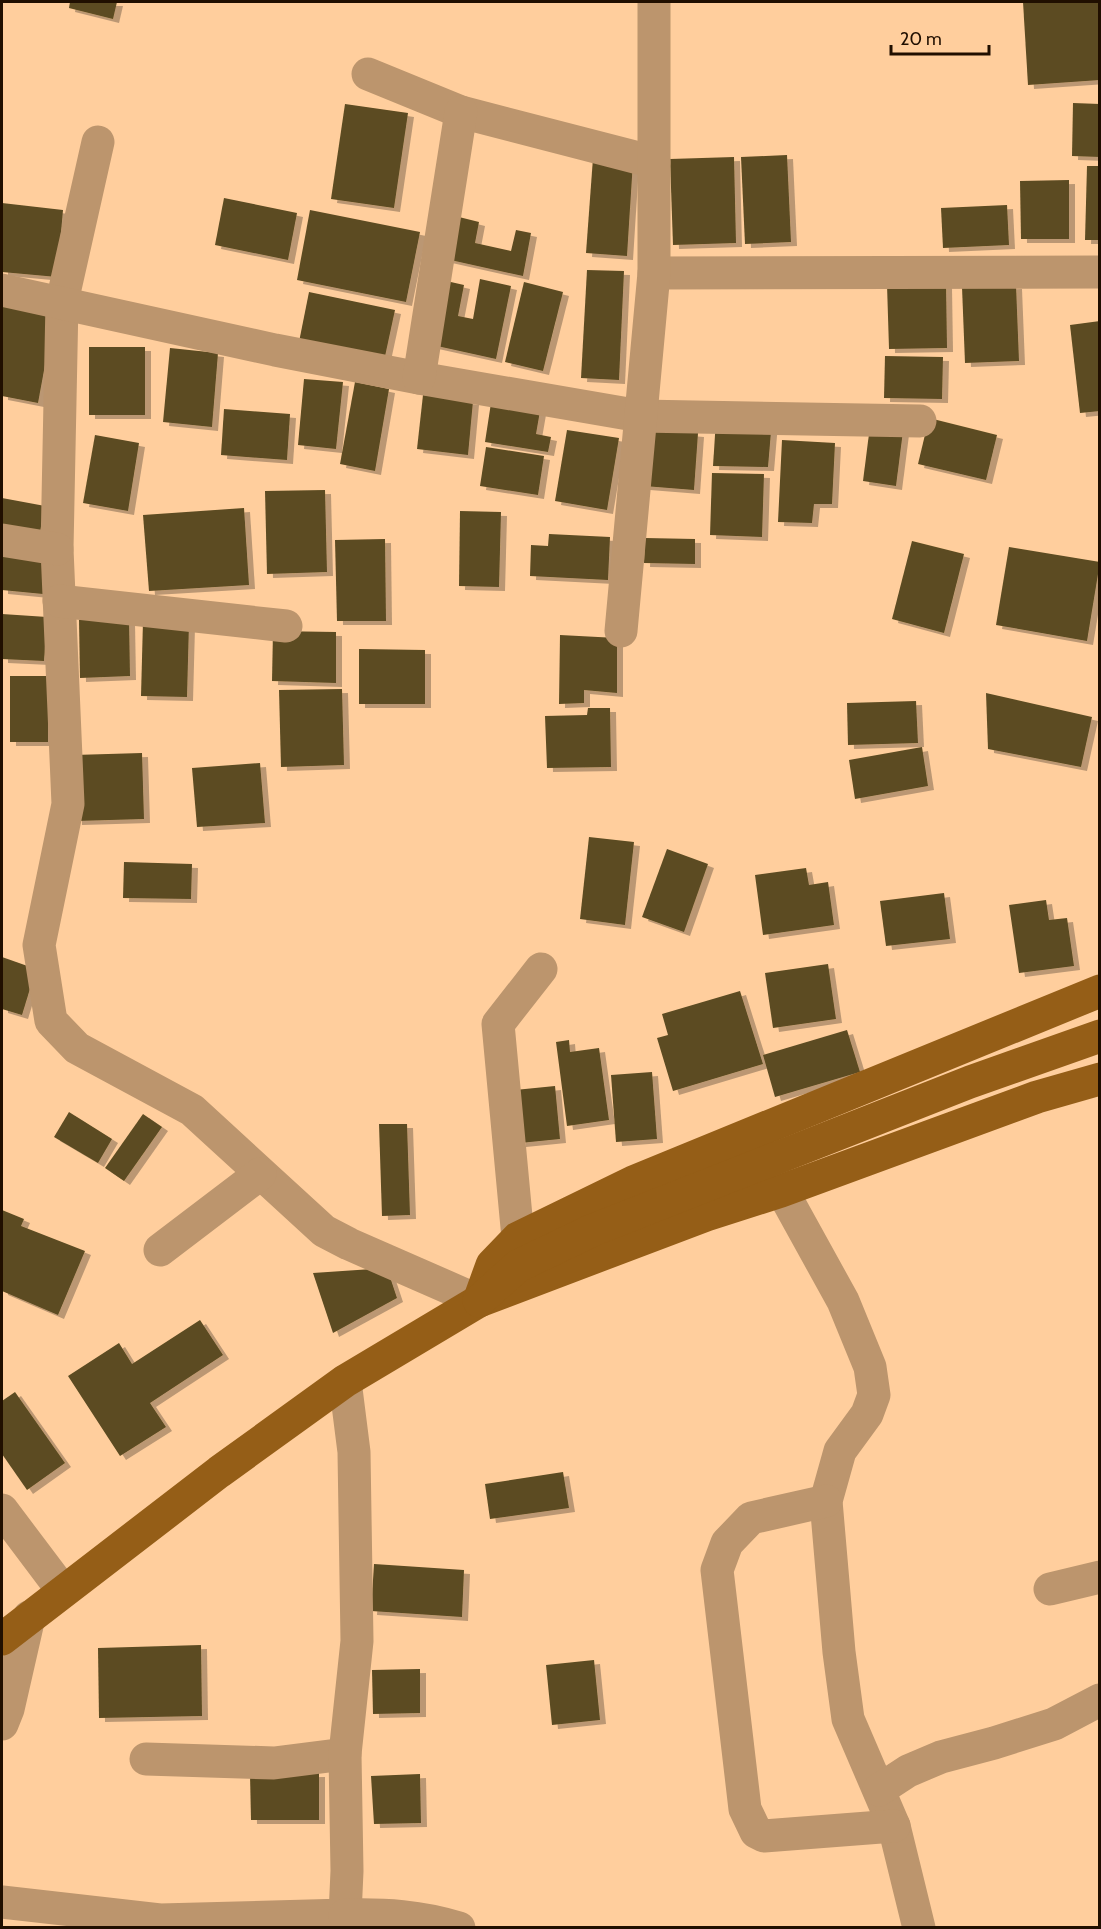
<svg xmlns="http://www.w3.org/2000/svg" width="1101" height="1929" font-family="Cabin,sans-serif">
	<defs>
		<filter id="shadow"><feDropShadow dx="6" dy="4" stdDeviation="0" flood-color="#0004"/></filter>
	</defs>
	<rect width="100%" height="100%" fill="#ffce9d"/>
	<!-- building -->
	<g fill="#5c4b21" filter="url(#shadow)">
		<polygon points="70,2 117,2 113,19 69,8"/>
		<polygon points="1023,2 1100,2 1100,80 1028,85"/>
		<polygon points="1073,103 1100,104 1100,157 1072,156"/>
		<polygon points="345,104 408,113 394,208 331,199"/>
		<polygon points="787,155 791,242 745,244 741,157"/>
		<polygon points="734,157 736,243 673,245 670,159"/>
		<polygon points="593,158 633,161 627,256 586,253"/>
		<polygon points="1087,166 1100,166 1100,240 1085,240"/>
		<polygon points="1069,180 1069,239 1021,239 1020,181"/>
		<polygon points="224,198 297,213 288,260 215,245"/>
		<polygon points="2,203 63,210 57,277 2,272"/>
		<polygon points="1007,205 1009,245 943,248 941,208"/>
		<polygon points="310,210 420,232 406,302 297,280"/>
		<polygon points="455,216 479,222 475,243 511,251 516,230 531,233 523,276 446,259"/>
		<polygon points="587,270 624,271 619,380 581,378"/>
		<polygon points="480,279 511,286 496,359 428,344 442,280 464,285 458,316 473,319"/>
		<polygon points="524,282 563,292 543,371 505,362"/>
		<polygon points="946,284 947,348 889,349 887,285"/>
		<polygon points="1016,285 1019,361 965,363 962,287"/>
		<polygon points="309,292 395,310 384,361 299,342"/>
		<polygon points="2,306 54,316 38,403 2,396"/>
		<polygon points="1100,321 1100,411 1080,413 1070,325"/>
		<rect x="89" y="347" width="56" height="68"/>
		<polygon points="170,348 218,353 212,427 163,422"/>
		<polygon points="885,356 943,357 942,399 884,398"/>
		<polygon points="304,379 343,382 336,449 298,445"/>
		<polygon points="355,382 389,389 375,471 340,464"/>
		<polygon points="423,395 473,401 468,455 417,449"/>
		<polygon points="491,403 540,411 536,434 551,437 548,452 485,442"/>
		<polygon points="224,409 290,414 287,460 221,455"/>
		<polygon points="929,418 997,435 986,480 918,464"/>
		<polygon points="716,420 772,420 768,467 713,466"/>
		<polygon points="870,426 903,431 896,486 863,481"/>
		<polygon points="648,429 698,433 694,490 644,486"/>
		<polygon points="567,430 619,438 607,510 555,501"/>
		<polygon points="95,435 139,443 128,511 83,503"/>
		<polygon points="782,440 835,443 832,504 814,504 812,523 778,522"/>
		<polygon points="486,447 544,456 538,495 480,486"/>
		<polygon points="712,473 764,474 762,537 710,535"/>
		<polygon points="325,490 327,572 267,574 265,491"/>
		<polygon points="2,498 45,506 39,537 2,529"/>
		<polygon points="244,508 249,585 149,591 143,515"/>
		<polygon points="460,511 501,512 499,587 459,586"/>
		<polygon points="549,534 610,537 608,580 530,576 531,545 548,546"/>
		<polygon points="645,538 695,539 695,564 644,563"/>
		<polygon points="385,539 386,621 337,621 335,540"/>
		<polygon points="912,541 964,554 944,633 892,619"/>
		<polygon points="2,546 48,552 43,594 2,590"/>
		<polygon points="1009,547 1100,562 1087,641 996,625"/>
		<polygon points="2,614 47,617 44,661 2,659"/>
		<polygon points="129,619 130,676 80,678 79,620"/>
		<polygon points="143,621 189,623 187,697 141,696"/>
		<polygon points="273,631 336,632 336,683 272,681"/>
		<polygon points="560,635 617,638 617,693 584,690 584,703 559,704"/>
		<polygon points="359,649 425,650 425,704 359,704"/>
		<rect x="10" y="676" width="38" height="66"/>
		<polygon points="342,689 344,765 281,767 279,690"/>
		<polygon points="986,693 1092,717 1081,767 988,749"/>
		<polygon points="916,701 918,743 848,745 847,703"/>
		<polygon points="588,708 610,708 611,767 547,768 545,716 587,715"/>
		<polygon points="922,747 928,786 855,799 849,760"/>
		<polygon points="142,753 144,819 76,821 74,755"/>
		<polygon points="260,763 265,823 197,827 192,768"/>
		<polygon points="589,837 634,842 625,925 580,919"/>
		<polygon points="667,849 708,864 684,932 642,917"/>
		<polygon points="124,862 192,864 191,899 123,898"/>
		<polygon points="806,868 809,885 828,882 834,925 763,935 755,875"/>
		<polygon points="944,893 950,939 886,946 880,901"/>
		<polygon points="1046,900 1049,920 1067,918 1074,966 1019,973 1009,905"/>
		<polygon points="2,957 36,969 22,1015 2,1009"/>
		<polygon points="828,964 836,1019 773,1028 765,973"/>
		<polygon points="740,991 763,1064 673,1091 657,1038 668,1035 662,1014"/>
		<polygon points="847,1030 860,1072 775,1097 763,1055"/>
		<polygon points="569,1040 570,1052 599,1048 609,1120 567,1126 556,1042"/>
		<polygon points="652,1072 657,1139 616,1142 611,1075"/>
		<polygon points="555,1086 560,1139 520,1143 515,1090"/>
		<polygon points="69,1112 112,1139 98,1163 54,1137"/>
		<polygon points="143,1114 162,1127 124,1181 105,1168"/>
		<polygon points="379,1124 407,1124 410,1215 382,1216"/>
		<polygon points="2,1210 24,1219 21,1226 85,1251 58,1315 2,1291"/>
		<polygon points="387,1268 397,1298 333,1333 313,1273"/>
		<polygon points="200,1320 223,1355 150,1403 166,1427 120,1456 68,1376 119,1343 132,1364"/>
		<polygon points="15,1392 65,1463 27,1490 2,1454 2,1401"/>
		<polygon points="563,1472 569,1508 490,1519 485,1484"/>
		<polygon points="374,1564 464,1570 462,1617 371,1611"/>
		<polygon points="201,1645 202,1716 99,1718 98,1648"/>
		<polygon points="594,1660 600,1720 552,1725 546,1665"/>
		<polygon points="420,1669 420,1713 373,1714 372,1670"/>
		<polygon points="319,1773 319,1820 251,1820 250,1774"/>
		<polygon points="420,1774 421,1823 374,1824 371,1776"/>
	</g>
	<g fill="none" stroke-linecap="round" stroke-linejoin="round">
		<!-- street -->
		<g stroke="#bc956d" stroke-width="33">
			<polyline points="368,74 461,112 654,162"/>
			<polyline points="98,142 62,302 57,549 68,804 39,945 51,1021 77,1048 192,1110 324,1231 349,1244 479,1301"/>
			<polyline points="654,273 1100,272"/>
			<polyline points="2,290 275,350 419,378 640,416 920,421"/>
			<polyline points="419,378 461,112"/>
			<polyline points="2,540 57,549"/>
			<polyline points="59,601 286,626"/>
			<polyline points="621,631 654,273 654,2"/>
			<polyline points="769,1167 843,1301 870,1367 874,1395 867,1414 840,1451 826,1501 839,1652 848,1719 894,1826 919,1928"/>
			<polyline points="518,1238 498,1024 541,969"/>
			<polyline points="160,1250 260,1174"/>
			<polyline points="826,1501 751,1518 727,1543 717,1570 745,1809 756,1832 764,1836 894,1826"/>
			<polyline points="2,1510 63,1591"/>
			<polyline points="1050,1589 1100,1577"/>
			<polyline points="2,1724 8,1709 29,1617"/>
			<polyline points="146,1759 274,1763 345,1754"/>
			<polyline points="879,1790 908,1771 941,1757 994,1743 1054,1724 1100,1700"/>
			<polyline points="2,1902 160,1920 345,1915 347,1871 345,1754 357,1641 354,1452 345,1381"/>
			<path d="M345,1915c40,-1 75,1 114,13"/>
		</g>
		<!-- primary -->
		<g stroke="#955e17" stroke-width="33">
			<polyline points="479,1301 492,1265 518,1238 633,1182 1100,991"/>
			<polyline points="2,1639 219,1472 345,1381 479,1301 706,1215 781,1191 1037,1097 1100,1079"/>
		</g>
		<!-- primary-bridge -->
		<polyline stroke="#955e17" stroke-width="33" points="479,1301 518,1266 593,1230 970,1082 1100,1036"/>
	</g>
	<!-- border -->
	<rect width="1101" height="1929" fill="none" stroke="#200f00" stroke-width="6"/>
	<!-- scale -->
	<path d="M891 45v9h98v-9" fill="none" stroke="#200f00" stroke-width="3"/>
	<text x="900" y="45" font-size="18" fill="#200f00" stroke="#ffce9d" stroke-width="4.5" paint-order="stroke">20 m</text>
</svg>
